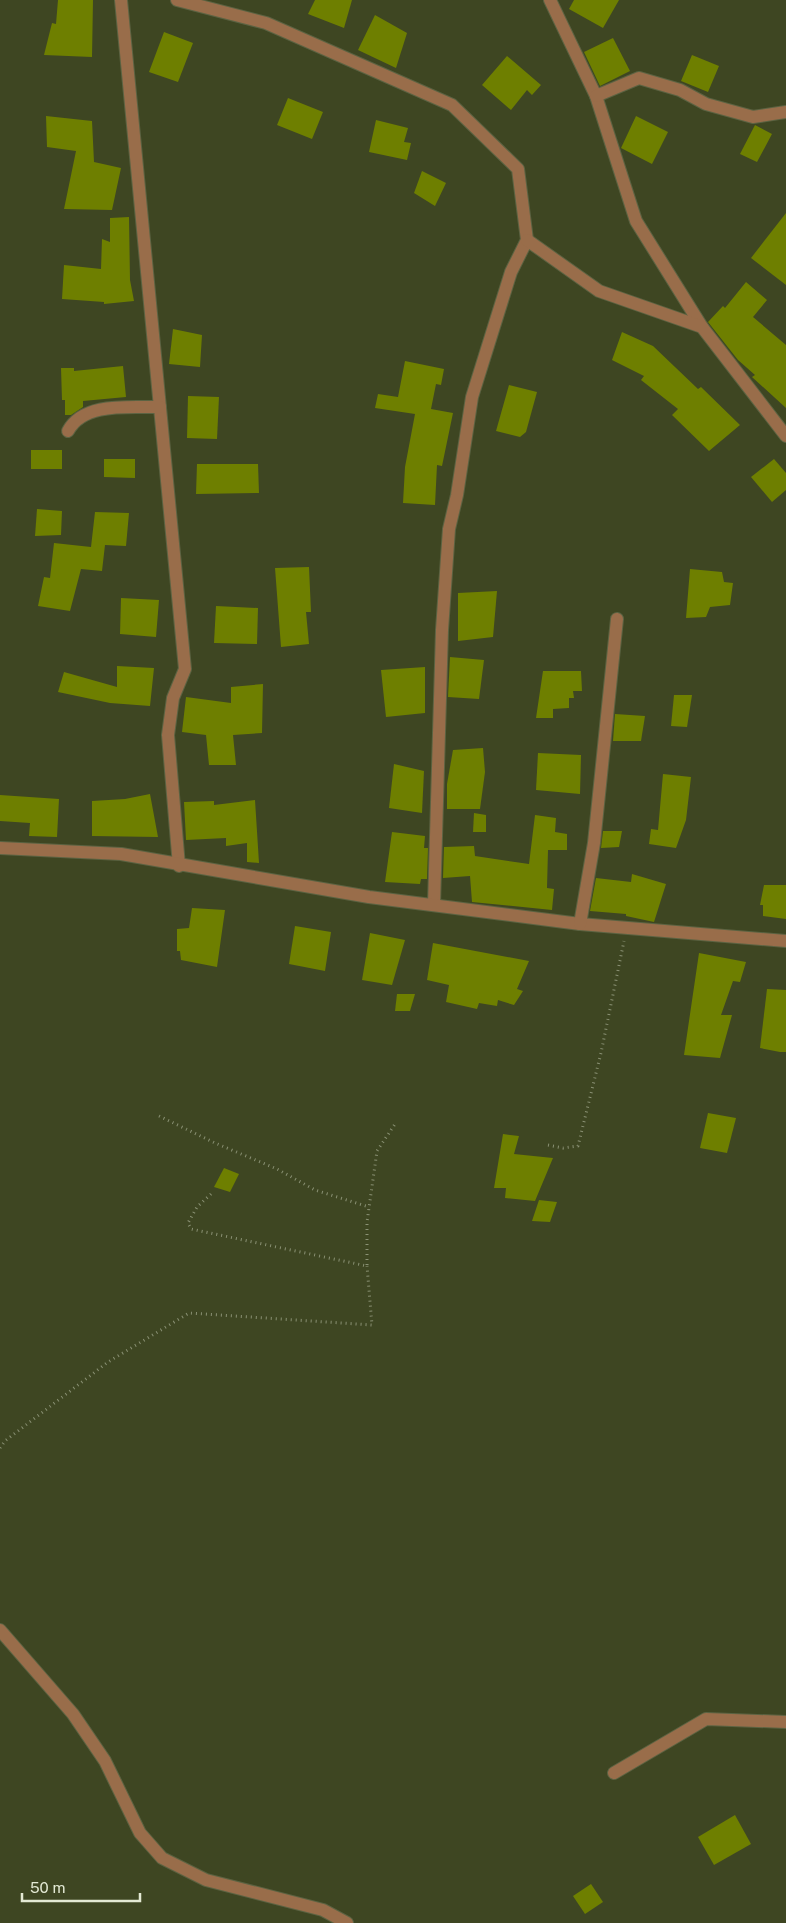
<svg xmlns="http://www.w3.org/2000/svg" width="786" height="1923" font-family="'Public Sans',sans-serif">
	<rect width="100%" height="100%" fill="#3e4622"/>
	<!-- building -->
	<g fill="#6e7f00">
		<polygon points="58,0 93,0 92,57 44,55 52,23 56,24"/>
		<polygon points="315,0 352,0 344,28 308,14"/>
		<polygon points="574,0 619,0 603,28 569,9"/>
		<polygon points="375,15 407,33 396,68 358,50"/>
		<polygon points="164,32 193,43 178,82 149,72"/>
		<polygon points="613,38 630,71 600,86 584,52"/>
		<polygon points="692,55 719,66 708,92 681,81"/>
		<polygon points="507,56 541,85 532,95 527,90 511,110 482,85"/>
		<polygon points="288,98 323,112 312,139 277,125"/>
		<polygon points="46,116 92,121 94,162 121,168 112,210 64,209 76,151 47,147"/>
		<polygon points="636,116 668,132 652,164 621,148"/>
		<polygon points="376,120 408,128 404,142 411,143 407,160 369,152"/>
		<polygon points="755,125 772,134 757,162 740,154"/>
		<polygon points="422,171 446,183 435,206 414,193"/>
		<polygon points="786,213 786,285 751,258"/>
		<polygon points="129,217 130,280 134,301 104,304 104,302 62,299 64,265 101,269 102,239 110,242 110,218"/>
		<polygon points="746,282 767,300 753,317 786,345 786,408 752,377 755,375 738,360 708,322 723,306 725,308"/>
		<polygon points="173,329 202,335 200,367 169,364"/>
		<polygon points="622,332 653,346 698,389 701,387 740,425 709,451 672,415 678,409 641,380 644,376 612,360"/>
		<polygon points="405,361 444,369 441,385 436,384 431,409 453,413 442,466 437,465 435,505 403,503 405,467 415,414 375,408 378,394 398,397"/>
		<polygon points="123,366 126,397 83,401 83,407 71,415 65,415 65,400 62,400 61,368 74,368 74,371"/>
		<polygon points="509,385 537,392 526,432 520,437 496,431"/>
		<polygon points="188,396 219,397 217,439 187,438"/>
		<rect x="31" y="450" width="31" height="19"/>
		<polygon points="104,459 135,459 135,478 104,477"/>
		<polygon points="774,459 786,473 786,490 772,502 751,477"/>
		<polygon points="197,464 258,464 259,493 196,494"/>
		<polygon points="37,509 62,511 61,535 35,536"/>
		<polygon points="95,512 129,513 126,546 105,545 102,571 81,569 70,611 38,606 44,577 50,578 54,543 91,547"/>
		<polygon points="309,567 311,612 306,612 309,644 281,647 275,568"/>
		<polygon points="690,569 722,572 724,582 733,583 730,605 710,607 706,617 686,618"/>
		<polygon points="497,591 493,637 458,641 458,593"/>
		<polygon points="121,598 159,600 156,637 120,634"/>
		<polygon points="216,606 258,608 257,644 214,643"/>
		<polygon points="450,657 484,660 479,699 448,697"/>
		<polygon points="117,666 154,668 150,706 110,703 58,692 64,672 117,687"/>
		<polygon points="425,667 425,713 386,717 381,670"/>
		<polygon points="543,671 581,671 582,691 573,691 574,698 569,698 569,708 553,709 553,718 536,718"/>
		<polygon points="263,684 262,733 233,735 236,765 209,765 206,735 182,732 186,697 231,703 231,687"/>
		<polygon points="674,695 692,695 687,727 671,726"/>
		<polygon points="615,714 645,716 641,741 613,741"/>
		<polygon points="483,748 485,772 480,809 447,809 447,784 453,750"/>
		<polygon points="538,753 581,755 580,794 536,790"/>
		<polygon points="394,764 424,771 422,813 389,808"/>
		<polygon points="663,774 691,777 686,820 676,848 649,844 651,829 658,830"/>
		<polygon points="150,794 158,837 92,836 92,801 125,799"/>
		<polygon points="0,795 59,799 57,837 29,836 30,823 0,821"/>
		<polygon points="255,800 259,863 247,862 247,843 226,846 226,838 186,840 184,802 214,801 214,805"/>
		<polygon points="474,813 486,815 486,832 473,832"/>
		<polygon points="535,815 556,818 555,832 567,834 567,850 548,850 547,888 554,889 552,910 472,902 470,876 443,878 444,847 474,846 475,856 529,864"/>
		<polygon points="603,831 622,831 619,847 601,848"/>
		<polygon points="392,832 425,836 424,848 428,848 427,879 421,879 420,884 385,882"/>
		<polygon points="632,874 666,884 654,922 626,916 626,914 590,911 596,878 631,882"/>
		<polygon points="764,885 786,885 786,919 763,916 763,905 760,905"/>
		<polygon points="192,908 225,910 217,967 181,960 180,951 177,951 177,929 189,928"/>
		<polygon points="295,926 331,932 325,971 289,964"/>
		<polygon points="370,933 405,940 392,985 362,980"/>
		<polygon points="433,943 529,961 517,989 523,991 514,1005 498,1000 497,1006 479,1003 477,1009 446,1002 449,985 427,980"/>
		<polygon points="699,953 746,962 740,982 733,981 721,1015 732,1015 720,1058 684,1055"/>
		<polygon points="767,989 786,990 786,1052 780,1052 760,1048"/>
		<polygon points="397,994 415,994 410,1011 395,1011"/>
		<polygon points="708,1113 736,1118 727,1153 700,1148"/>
		<polygon points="503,1134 519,1136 514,1154 553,1158 535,1201 505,1198 506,1188 494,1188"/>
		<polygon points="224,1168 239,1174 230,1192 214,1187"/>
		<polygon points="539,1200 557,1202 550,1222 532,1221"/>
		<polygon points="735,1815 751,1844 714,1865 698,1837"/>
		<polygon points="591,1884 603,1902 585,1914 573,1896"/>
	</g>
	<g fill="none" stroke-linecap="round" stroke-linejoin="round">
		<defs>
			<g id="minor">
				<polyline points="121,0 185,669 173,698 168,735 179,866"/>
				<polyline points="177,0 266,23 452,105 518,169 527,240 511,272 472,397 457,495 449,529 442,630 434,905"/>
				<polyline points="550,0 596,96 636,221 702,327"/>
				<polyline points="596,96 639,78 680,90 706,104 753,117 786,112"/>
				<polyline points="527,240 599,291 702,327 786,436"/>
				<path d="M68,431c16,-30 63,-23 92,-24"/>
				<polyline points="0,848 121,854 369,897 580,924 786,941"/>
				<polyline points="580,924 594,843 617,619"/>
				<polyline points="0,1630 73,1714 105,1761 140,1833 162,1858 206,1880 323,1910 347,1923"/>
				<polyline points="614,1773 706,1719 786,1722"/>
			</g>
		</defs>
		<!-- minor casing -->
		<use href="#minor" stroke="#5c6342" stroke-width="14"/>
		<!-- path -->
		<g stroke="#8a9174" stroke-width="3" stroke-dasharray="1 4" stroke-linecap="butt">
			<polyline points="159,1116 215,1143 277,1169 315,1190 369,1207"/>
			<polyline points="548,1145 563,1148 578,1146 601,1053 624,941"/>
			<polyline points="211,1194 197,1207 188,1223 191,1229 367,1266 367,1222 377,1151 395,1124"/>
			<polyline points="0,1448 5,1441 108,1362 189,1313 372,1325 367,1266"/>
		</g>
		<!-- minor -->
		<use href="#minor" stroke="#996d4a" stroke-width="12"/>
	</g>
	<!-- scale -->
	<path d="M22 1893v8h118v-8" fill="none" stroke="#e3e9d4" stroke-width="2.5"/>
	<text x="30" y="1893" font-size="15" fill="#e3e9d4" stroke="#3e4622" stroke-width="4" paint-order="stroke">50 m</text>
</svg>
